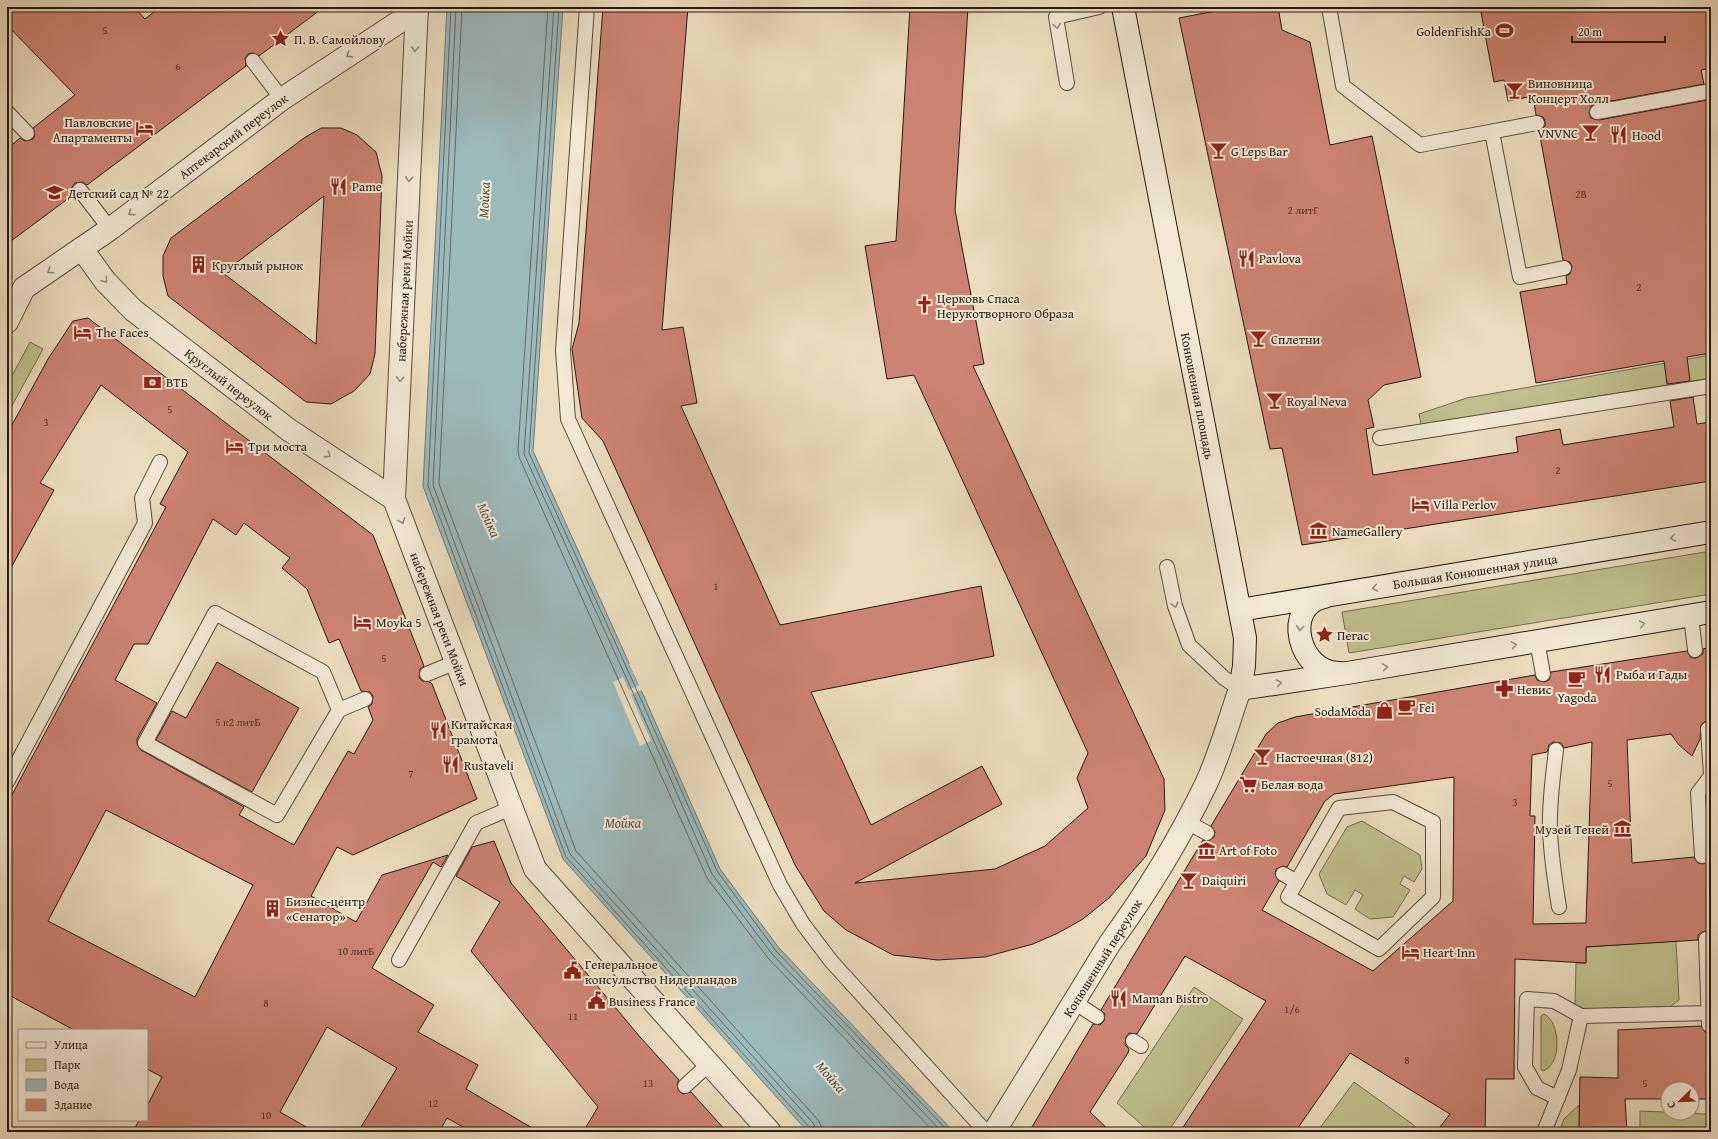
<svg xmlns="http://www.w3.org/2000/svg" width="1718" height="1139" font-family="'Gentium Book Plus',serif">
	<rect width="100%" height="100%" fill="#ebdcbd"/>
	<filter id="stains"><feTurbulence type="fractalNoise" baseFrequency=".005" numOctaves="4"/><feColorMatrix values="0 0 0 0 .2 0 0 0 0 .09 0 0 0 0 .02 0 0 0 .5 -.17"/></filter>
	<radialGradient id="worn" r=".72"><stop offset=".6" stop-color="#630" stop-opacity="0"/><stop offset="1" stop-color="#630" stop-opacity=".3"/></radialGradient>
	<!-- green -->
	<g fill="#bfbe8c" stroke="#746c4e">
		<polygon points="30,342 43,349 7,415 7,385"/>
		<polygon points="1711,355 1711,378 1421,425 1419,414 1467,398"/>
		<polygon points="1711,551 1711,594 1349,653 1342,612"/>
		<polygon points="1362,821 1420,855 1422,869 1414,882 1404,876 1400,884 1410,890 1393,917 1370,919 1355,909 1363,895 1355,890 1346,905 1327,894 1319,874 1347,827"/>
		<polygon points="1676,941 1679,1000 1670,1007 1584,1009 1575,1005 1576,963 1586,963 1586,947"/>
		<polygon points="1194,987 1243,1019 1168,1132 1150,1132 1117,1103"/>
		<path d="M1544,1014c17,8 18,51 -1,57l-2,-1v-54z"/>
		<polygon points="1354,1082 1415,1126 1410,1132 1317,1132"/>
		<polygon points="1579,1105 1579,1132 1559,1132 1564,1119"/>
		<polygon points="1640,1111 1707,1114 1708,1132 1640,1132"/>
	</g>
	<!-- water -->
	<polygon fill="#9cb9bb" stroke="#6e7977" points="447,7 563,7 533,451 638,683 720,869 779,948 954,1132 808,1132 563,859 423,486"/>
	<!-- pier -->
	<polygon fill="#ebdcbd" points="631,663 644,691 642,692 641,690 631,695 651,741 640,746 613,682 623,677 629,690 639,685 629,664"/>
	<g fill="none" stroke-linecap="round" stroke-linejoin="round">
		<!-- shore -->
		<g stroke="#626966" stroke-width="1">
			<polyline points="451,7 428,486 566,857 810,1128 811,1132"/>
			<polyline points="456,7 433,485 570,854 814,1124 816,1132"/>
			<polyline points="462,7 439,484 576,851 818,1120 821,1125 822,1132"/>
			<polyline points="548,7 518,450 519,457 707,878 768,958 934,1132"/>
			<polyline points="554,7 524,454 630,686 712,874 772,954 942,1132"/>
			<polyline points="559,7 529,453 634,684 717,871 776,951 949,1132"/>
		</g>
	</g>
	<!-- building -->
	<g fill="#cd8372" stroke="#281911" fill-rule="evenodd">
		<polygon points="7,7 134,7 145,19 160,7 324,7 259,56 252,53 248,54 245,58 246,66 87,185 83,182 75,183 72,187 73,195 7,244 7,149 20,138 25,141 33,139 35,135 33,128 75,95 7,25"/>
		<polygon points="603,7 688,7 662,330 683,327 697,403 681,406 780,625 981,586 994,656 811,692 871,825 982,766 1002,804 855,883 995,869 1045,846 1088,808 1077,778 1088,753 914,375 887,379 865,246 896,241 910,7 968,7 955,210 984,364 973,366 1164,779 1165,810 1146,856 1109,898 1083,919 1058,933 1033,944 985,957 938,960 893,955 846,930 824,911 795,865 603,441 582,418 572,349 579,323"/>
		<polygon points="1236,7 1278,7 1282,30 1310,42 1330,145 1372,136 1421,377 1384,385 1368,400 1374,427 1366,429 1373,475 1518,452 1516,437 1560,429 1563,445 1674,427 1670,401 1693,397 1697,424 1711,422 1711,481 1302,545 1282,448 1270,449 1179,18"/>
		<polygon points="1480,7 1706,7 1711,33 1711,68 1701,70 1704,84 1595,104 1591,106 1589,113 1591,118 1599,120 1707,100 1711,123 1711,353 1687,357 1690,381 1667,384 1664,361 1536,383 1520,292 1567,284 1566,276 1570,274 1572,267 1570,262 1563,260 1539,131 1545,126 1545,121 1543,117 1536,115 1533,96 1508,101 1504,80 1494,82"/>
		<path d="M321,128h20l16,7 19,17 6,24 -7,178 -5,20 -16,17 -23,13 -25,-2 -138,-106 -5,-20v-20l8,-18 133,-100zM324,196l-8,148 -93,-71z"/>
		<path d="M88,318l285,217 51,131 -4,3 -1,8 3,4 8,1 2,2 45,115 -124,56 -16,-8 -26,49 45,26 26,-47 66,-20 -7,12 -8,-5 -61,106 62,37 -16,27 60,33 -12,24 73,43h-67l-25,-14 -8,14h-81l39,-64 -70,-41 -47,85 35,20h-182l6,-12h8v-14l15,-29 -15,-8v-39h-73l-67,-36v-190l159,-297 -6,-3 28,-52 -87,-67 -61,98 14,7 -47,85v-141l41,-75 25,-38zM213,519l23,16 8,-12 46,35 -8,10 25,21 22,54 10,-4 22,52 9,1 3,4 -1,8 -4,3 5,13 -19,34 -6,-3 -54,94 -55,-30 5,-8 -103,-57 -4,-6v-5l20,-36 -42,-23 19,-36h14zM106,810l147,75 -58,112 -147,-76z"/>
		<path d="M1711,647v74l-7,1 -3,3 -1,14 -8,17 -13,-11 -8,-11 -44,6 5,123 62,-6 4,6 5,1 6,-4 2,-5v77l-5,-1 -4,1 -4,3v5l-112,7v16l-71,-4 -1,120h-28l-1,53h-49l14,-18 -100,-61 -55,79h-115l86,-131 -81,-45 -48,78 -8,-1 -3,4 -1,8 4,4 -1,4 -38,59 21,20h-82l64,-108 7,1 4,-4 1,-7 -4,-4 102,-170 5,1 6,-4 1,-5 -4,-6 55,-92 12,-11 17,-6 240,-42 2,5 7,2 5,-2 2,-8 129,-20 7,-1 4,7h5l7,-4v-5zM1553,742l8,1 3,5 28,-6 -6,181 -53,1 2,-108h-5l2,-61 15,-3 2,-7zM1454,777l-1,124 -80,70 -111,-61 17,-29 -4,-7 1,-5 7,-3 4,1 38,-66 9,-7z"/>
		<polygon points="217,662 299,708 252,792 156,740 172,711 186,718"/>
		<polygon points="494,841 511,883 640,1037 679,1080 677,1084 679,1091 683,1094 691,1092 727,1132 583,1132 598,1107 471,951 500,902 456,876 472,847"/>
		<polygon points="1701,1026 1705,1032 1711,1033 1711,1099 1692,1099 1692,1089 1668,1089 1668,1099 1625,1099 1627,1132 1579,1132 1580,1077 1618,1078 1618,1030"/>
	</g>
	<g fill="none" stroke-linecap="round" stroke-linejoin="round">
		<defs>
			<g id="service">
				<polyline points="587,7 563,350 568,419 780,885 803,924 831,961 986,1132"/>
				<polyline points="1329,7 1343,86 1420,145 1537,123"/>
				<polyline points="253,61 282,99"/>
				<polyline points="1067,83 1056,17 1099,7"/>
				<polyline points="7,112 27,133"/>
				<polyline points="1597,112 1711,91"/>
				<polyline points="1492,132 1520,277 1564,268"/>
				<polyline points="80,190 110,229"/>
				<polyline points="1380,438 1711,386"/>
				<polyline points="1167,567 1175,606 1189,645 1224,678 1240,689"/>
				<polyline points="1691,616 1695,650"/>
				<polyline points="1537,641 1543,674"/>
				<polyline points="427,674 456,662"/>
				<polyline points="339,710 277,815 145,743 215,613 323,672 339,710 365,699"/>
				<path d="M1556,750c-3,26 -7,53 -6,80 1,26 5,52 9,77"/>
				<polyline points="7,782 145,523 142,498 160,462"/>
				<polygon points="1393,802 1433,822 1433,897 1379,949 1288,897 1339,808"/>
				<polyline points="1187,822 1207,833"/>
				<polyline points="1702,856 1698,793 1711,776 1708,729"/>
				<polyline points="1283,874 1297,882"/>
				<polyline points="1706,939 1709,1025"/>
				<polyline points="399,960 476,823 511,808"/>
				<polyline points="1074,1002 1097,1017"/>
				<polyline points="1133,1041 1141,1046"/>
				<polyline points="685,1086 709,1064"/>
				<polyline points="1558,1098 1537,1088 1525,1067 1527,999 1554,1001 1581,1016 1711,1013"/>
				<polyline points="1544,1132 1569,1070 1581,1016"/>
			</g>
			<g id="minor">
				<polyline points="417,7 394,499 535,869 770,1132"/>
				<polyline points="82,249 105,281 133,310 289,430 394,499"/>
				<polyline points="7,322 24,288 110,229 282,99 417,10"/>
			</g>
			<path id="tertiary" d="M994,1132l116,-189c35,-48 70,-105 96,-159 14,-30 23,-64 34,-95"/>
			<g id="secondary">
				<polyline points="1123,7 1245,638 1244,666 1240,689 1347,673 1711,612"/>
				<path d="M1324,597c-42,9 -26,77 16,76"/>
				<polyline points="1240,610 1711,532"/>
			</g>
		</defs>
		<!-- service casing -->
		<use href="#service" stroke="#594a3c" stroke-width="16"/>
		<!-- minor casing -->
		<use href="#minor" stroke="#594a3c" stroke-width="24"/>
		<!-- tertiary casing -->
		<use href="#tertiary" stroke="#594a3c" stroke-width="24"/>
		<!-- secondary casing -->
		<use href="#secondary" stroke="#281911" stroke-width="24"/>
		<!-- service -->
		<use href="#service" stroke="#f2e8d4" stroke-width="14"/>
		<!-- minor -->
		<use href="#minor" stroke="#f2e8d4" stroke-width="22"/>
		<!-- tertiary -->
		<use href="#tertiary" stroke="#f2e8d4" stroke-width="22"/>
		<!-- secondary -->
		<use href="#secondary" stroke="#f2e8d4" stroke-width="22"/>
	</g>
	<!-- one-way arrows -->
	<defs><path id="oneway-chevron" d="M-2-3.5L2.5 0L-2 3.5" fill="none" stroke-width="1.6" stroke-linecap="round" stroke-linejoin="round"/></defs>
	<g stroke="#978b7c">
		<use href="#oneway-chevron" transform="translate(1057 26) rotate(81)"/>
		<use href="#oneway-chevron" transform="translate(415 49) rotate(93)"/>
		<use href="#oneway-chevron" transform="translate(349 55) rotate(147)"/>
		<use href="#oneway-chevron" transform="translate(409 179) rotate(93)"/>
		<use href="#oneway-chevron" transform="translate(131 213) rotate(143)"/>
		<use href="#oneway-chevron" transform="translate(50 271) rotate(146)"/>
		<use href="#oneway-chevron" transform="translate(105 280) rotate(50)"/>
		<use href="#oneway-chevron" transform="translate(400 379) rotate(93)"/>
		<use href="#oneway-chevron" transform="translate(328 455) rotate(33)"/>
		<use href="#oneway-chevron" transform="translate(402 521) rotate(69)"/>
		<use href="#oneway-chevron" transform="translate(1673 538) rotate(171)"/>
		<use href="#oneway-chevron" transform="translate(1375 588) rotate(171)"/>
		<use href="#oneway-chevron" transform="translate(1175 605) rotate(75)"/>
		<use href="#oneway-chevron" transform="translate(1642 624) rotate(-10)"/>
		<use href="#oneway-chevron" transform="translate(1300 628) rotate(94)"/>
		<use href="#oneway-chevron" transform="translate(1514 645) rotate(-9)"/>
		<use href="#oneway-chevron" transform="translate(1385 667) rotate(-9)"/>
		<use href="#oneway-chevron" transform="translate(1279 683) rotate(-9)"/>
	</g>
	<!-- icons -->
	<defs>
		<symbol id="stadium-bare" viewBox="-9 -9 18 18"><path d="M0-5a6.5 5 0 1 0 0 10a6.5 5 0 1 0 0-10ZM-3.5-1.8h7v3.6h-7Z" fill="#8f2418" stroke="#f2e8d4" stroke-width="2.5" paint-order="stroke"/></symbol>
		<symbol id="sight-bare" viewBox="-9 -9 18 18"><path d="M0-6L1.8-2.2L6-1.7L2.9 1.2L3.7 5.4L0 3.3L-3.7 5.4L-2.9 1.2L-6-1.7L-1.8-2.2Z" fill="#8f2418" stroke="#f2e8d4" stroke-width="2.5" paint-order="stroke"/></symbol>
		<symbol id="bar-bare" viewBox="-9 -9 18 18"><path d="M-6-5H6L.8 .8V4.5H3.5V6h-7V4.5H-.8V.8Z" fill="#8f2418" stroke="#f2e8d4" stroke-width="2.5" paint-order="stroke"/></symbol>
		<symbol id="hotel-bare" viewBox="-9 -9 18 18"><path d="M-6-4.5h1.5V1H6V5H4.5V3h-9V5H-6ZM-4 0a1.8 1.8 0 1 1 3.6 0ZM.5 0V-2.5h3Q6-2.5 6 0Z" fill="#8f2418" stroke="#f2e8d4" stroke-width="2.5" paint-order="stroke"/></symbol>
		<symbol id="restaurant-bare" viewBox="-9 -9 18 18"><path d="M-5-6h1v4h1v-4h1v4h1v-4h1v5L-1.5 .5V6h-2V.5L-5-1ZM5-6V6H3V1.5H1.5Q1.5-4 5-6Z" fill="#8f2418" stroke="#f2e8d4" stroke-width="2.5" paint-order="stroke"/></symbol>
		<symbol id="school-bare" viewBox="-9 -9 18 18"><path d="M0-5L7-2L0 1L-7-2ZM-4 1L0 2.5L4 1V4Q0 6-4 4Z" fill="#8f2418" stroke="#f2e8d4" stroke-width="2.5" paint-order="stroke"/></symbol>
		<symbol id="building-bare" viewBox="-9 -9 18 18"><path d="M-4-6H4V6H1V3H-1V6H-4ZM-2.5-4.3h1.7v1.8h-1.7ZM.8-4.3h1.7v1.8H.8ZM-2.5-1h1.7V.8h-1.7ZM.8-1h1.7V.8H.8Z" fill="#8f2418" stroke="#f2e8d4" stroke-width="2.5" paint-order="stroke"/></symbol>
		<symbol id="church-bare" viewBox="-9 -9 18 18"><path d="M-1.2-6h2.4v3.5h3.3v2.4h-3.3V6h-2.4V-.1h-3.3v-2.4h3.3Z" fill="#8f2418" stroke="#f2e8d4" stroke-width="2.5" paint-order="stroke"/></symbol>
		<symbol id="bank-bare" viewBox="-9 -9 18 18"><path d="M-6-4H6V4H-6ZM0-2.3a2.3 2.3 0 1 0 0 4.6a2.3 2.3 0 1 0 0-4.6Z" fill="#8f2418" stroke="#f2e8d4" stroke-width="2.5" paint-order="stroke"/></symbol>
		<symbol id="museum-bare" viewBox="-9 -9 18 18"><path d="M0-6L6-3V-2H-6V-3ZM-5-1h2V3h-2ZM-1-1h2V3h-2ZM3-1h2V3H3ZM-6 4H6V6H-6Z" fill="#8f2418" stroke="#f2e8d4" stroke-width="2.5" paint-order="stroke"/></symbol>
		<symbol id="cafe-bare" viewBox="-9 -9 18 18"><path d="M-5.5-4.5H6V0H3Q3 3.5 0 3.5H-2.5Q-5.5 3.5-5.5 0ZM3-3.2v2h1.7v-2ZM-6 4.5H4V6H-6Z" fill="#8f2418" stroke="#f2e8d4" stroke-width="2.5" paint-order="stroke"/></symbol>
		<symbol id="pharmacy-bare" viewBox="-9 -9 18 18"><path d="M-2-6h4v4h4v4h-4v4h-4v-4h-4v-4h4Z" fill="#8f2418" stroke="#f2e8d4" stroke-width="2.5" paint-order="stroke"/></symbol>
		<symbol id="shop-bare" viewBox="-9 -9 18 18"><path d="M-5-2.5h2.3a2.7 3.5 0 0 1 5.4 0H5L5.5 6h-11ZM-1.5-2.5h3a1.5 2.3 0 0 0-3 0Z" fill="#8f2418" stroke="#f2e8d4" stroke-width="2.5" paint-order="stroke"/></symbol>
		<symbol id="supermarket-bare" viewBox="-9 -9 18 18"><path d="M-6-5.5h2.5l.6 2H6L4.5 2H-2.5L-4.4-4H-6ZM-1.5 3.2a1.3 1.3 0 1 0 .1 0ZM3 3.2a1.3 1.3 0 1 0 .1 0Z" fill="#8f2418" stroke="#f2e8d4" stroke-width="2.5" paint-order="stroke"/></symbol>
		<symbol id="civic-bare" viewBox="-9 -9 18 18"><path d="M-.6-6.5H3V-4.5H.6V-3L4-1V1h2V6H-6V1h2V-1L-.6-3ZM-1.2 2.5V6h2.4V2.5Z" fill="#8f2418" stroke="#f2e8d4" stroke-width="2.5" paint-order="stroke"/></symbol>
	</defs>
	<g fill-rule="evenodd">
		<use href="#stadium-bare" x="1492" y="18" width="25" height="25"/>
		<use href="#sight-bare" x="268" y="26" width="25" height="25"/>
		<use href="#bar-bare" x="1502" y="78" width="25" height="25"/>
		<use href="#hotel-bare" x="132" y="116" width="25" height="25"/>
		<use href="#bar-bare" x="1578" y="120" width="25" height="25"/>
		<use href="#restaurant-bare" x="1606" y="122" width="25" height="25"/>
		<use href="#bar-bare" x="1206" y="138" width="25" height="25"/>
		<use href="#restaurant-bare" x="326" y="174" width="25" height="25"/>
		<use href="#school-bare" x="42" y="180" width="25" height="25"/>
		<use href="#restaurant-bare" x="1234" y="246" width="25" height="25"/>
		<use href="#building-bare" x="186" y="252" width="25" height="25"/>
		<use href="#church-bare" x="912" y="292" width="25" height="25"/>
		<use href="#hotel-bare" x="70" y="320" width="25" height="25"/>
		<use href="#bar-bare" x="1246" y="326" width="25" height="25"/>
		<use href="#bank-bare" x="140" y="370" width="25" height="25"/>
		<use href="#bar-bare" x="1262" y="388" width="25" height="25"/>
		<use href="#hotel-bare" x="222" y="434" width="25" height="25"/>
		<use href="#hotel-bare" x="1408" y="492" width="25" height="25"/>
		<use href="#museum-bare" x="1306" y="518" width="25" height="25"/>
		<use href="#hotel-bare" x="350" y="610" width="25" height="25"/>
		<use href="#sight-bare" x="1312" y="622" width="25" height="25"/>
		<use href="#restaurant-bare" x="1590" y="662" width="25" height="25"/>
		<use href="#cafe-bare" x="1564" y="666" width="25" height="25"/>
		<use href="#pharmacy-bare" x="1492" y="676" width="25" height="25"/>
		<use href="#cafe-bare" x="1394" y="694" width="25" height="25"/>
		<use href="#shop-bare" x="1372" y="698" width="25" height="25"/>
		<use href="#restaurant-bare" x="426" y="718" width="25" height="25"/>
		<use href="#bar-bare" x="1250" y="744" width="25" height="25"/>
		<use href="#restaurant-bare" x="438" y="752" width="25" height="25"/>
		<use href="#supermarket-bare" x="1236" y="772" width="25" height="25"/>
		<use href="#museum-bare" x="1610" y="816" width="25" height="25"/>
		<use href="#museum-bare" x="1194" y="838" width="25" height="25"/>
		<use href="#bar-bare" x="1176" y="868" width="25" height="25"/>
		<use href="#building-bare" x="260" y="896" width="25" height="25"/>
		<use href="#hotel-bare" x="1398" y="940" width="25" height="25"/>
		<use href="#civic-bare" x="560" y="958" width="25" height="25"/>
		<use href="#restaurant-bare" x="1106" y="986" width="25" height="25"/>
		<use href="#civic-bare" x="584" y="988" width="25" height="25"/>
	</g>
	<g text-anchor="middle" stroke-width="4" stroke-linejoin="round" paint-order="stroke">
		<!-- number labels -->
		<g font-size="11" fill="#513429">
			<text x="105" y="34">5</text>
			<text x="178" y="70">6</text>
			<text x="1581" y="198">2В</text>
			<text x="1303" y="214">2 литГ</text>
			<text x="1639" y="291">2</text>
			<text x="170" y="413">5</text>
			<text x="46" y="426">3</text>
			<text x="1558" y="474">2</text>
			<text x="716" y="590">1</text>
			<text x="384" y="662">5</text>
			<text x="238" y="726">5 к2 литБ</text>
			<text x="411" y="777">7</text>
			<text x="1610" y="787">5</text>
			<text x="1515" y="806">3</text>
			<text x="356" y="955">10 литБ</text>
			<text x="266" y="1007">8</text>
			<text x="1292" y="1013">1/6</text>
			<text x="573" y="1020">11</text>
			<text x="1407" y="1064">8</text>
			<text x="648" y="1087">13</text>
			<text x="1645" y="1087">5</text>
			<text x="433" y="1107">12</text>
			<text x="266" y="1119">10</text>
		</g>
		<!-- poi labels -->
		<g font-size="13" fill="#281911" stroke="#f2e8d4" text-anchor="start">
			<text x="1491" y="36" text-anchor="end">GoldenFishKa</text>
			<text x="294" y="44">П. В. Самойлову</text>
			<text x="1528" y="88">Виновница<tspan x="1528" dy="15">Концерт Холл</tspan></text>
			<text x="132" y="127" text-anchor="end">Павловские<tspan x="132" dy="15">Апартаменты</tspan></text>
			<text x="1578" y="138" text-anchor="end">VNVNC</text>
			<text x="1632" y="140">Hood</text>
			<text x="1231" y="156">G Leps Bar</text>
			<text x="352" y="191">Pame</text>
			<text x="68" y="198">Детский сад № 22</text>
			<text x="1259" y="263">Pavlova</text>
			<text x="212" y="270">Круглый рынок</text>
			<text x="937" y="303">Церковь Спаса<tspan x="937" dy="15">Нерукотворного Образа</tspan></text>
			<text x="96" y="337">The Faces</text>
			<text x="1271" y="344">Сплетни</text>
			<text x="166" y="387">ВТБ</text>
			<text x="1287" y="406">Royal Neva</text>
			<text x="248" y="451">Три моста</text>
			<text x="1433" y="509">Villa Perlov</text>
			<text x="1332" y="536">NameGallery</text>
			<text x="376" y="627">Moyka 5</text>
			<text x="1337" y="640">Пегас</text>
			<text x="1616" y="679">Рыба и Гады</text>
			<text x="1517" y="694">Невис</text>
			<text x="1577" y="702" text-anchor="middle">Yagoda</text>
			<text x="1419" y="712">Fei</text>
			<text x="1371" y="716" text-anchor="end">SodaModa</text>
			<text x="451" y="729">Китайская<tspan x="451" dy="15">грамота</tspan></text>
			<text x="1276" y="762">Настоечная (812)</text>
			<text x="464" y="770">Rustaveli</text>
			<text x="1261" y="789">Белая вода</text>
			<text x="1609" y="834" text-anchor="end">Музей Теней</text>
			<text x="1219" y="855">Art of Foto</text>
			<text x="1202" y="885">Daiquiri</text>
			<text x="286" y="906">Бизнес-центр<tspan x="286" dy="15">«Сенатор»</tspan></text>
			<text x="1423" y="957">Heart Inn</text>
			<text x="585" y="969">Генеральное<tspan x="585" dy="15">консульство Нидерландов</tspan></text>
			<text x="1132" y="1003">Maman Bistro</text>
			<text x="609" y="1006">Business France</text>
		</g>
		<!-- street labels -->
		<g font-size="13" fill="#281911" stroke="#f2e8d4">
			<text transform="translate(233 136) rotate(-37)" y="5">Аптекарский переулок</text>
			<text transform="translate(404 291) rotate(-87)" y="5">набережная реки Мойки</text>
			<text transform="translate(229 384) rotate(38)" y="5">Круглый переулок</text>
			<text transform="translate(1198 396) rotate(79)" y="5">Конюшенная площадь</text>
			<text transform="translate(1475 571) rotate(-9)" y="5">Большая Конюшенная улица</text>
			<text transform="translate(440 619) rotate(69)" y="5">набережная реки Мойки</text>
			<text transform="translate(1102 958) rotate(-58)" y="5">Конюшенный переулок</text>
		</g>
		<!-- water labels -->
		<g font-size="14" font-style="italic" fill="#51514c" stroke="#f2e8d4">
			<text transform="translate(484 200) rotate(-87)" y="5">Мойка</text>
			<text transform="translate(489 520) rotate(66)" y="5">Мойка</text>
			<text x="623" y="828">Мойка</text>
			<text transform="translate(831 1077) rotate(49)" y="5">Мойка</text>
		</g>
	</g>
	<!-- margin -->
	<rect width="1718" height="1139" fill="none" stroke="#ebdcbd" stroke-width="24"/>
	<rect x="8" y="8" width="1702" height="1123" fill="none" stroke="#281911" stroke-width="2"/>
	<rect x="12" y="12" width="1694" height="1115" fill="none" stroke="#281911"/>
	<!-- legend -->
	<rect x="18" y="1029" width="130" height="92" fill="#f2e8d4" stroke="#a19586"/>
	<rect x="26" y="1042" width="20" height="6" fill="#f2e8d4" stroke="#a19586"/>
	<text x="54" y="1049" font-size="12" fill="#281911">Улица</text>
	<rect x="26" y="1059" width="20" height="12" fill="#bfbe8c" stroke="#a19586"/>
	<text x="54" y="1069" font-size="12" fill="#281911">Парк</text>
	<rect x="26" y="1079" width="20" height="12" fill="#9cb9bb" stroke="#a19586"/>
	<text x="54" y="1089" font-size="12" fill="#281911">Вода</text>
	<rect x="26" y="1099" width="20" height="12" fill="#cd8372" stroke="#a19586"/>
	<text x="54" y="1109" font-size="12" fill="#281911">Здание</text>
	<!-- north arrow -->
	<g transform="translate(1680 1101) rotate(247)"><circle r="19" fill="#f2e8d4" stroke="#a19586"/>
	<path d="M0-3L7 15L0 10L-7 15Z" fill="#8f2418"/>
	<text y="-6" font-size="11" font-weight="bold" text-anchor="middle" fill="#281911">С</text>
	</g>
	<!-- scale -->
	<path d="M1572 36v6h93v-6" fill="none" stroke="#281911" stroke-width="2"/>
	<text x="1578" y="36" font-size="12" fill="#281911" stroke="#f2e8d4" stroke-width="3" paint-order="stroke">20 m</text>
	<rect width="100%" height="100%" filter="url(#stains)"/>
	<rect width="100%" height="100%" fill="url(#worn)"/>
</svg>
